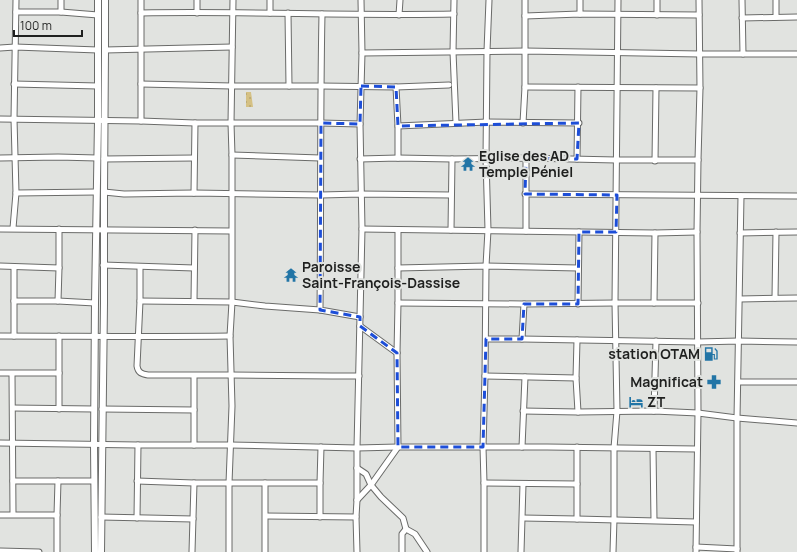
<svg xmlns="http://www.w3.org/2000/svg" width="797" height="552" font-family="Manrope,sans-serif">
	<defs>
		<pattern id="park-dots" width="8" height="8" patternUnits="userSpaceOnUse"><rect width="8" height="8" fill="#d5c184"/><path d="M2 2h.1M6 6h.1" fill="none" stroke="#b6a672" stroke-width="1.8" stroke-linecap="round"/></pattern>
	</defs>
	<rect width="100%" height="100%" fill="#e1e3e0"/>
	<!-- park -->
	<polygon fill="url(#park-dots)" points="246,92 251,92 253,107 246,107"/>
	<g fill="none" stroke-linecap="round" stroke-linejoin="round">
		<defs>
			<g id="minor">
				<polyline points="197,0 197,13"/>
				<polyline points="270,0 270,13"/>
				<polyline points="454,0 453,52 456,123"/>
				<polyline points="580,0 580,14"/>
				<polyline points="742,0 743,54"/>
				<polyline points="776,0 776,17"/>
				<polyline points="16,12 61,12 98,15"/>
				<polyline points="61,12 61,0"/>
				<path d="M141,13c105,-2 209,3 313,1"/>
				<polyline points="288,13 289,86"/>
				<path d="M322,14c-2,99 -1,197 -2,296l40,7"/>
				<polyline points="399,15 400,0"/>
				<polyline points="657,15 657,0"/>
				<polyline points="525,16 580,14 699,15"/>
				<polyline points="742,18 797,17"/>
				<polyline points="0,48 15,47 98,50"/>
				<polyline points="105,50 232,47"/>
				<polyline points="362,53 525,51 700,54 797,54"/>
				<polyline points="14,84 98,86"/>
				<polyline points="141,84 232,86 321,86 396,87 449,85"/>
				<polyline points="396,87 398,126 398,158"/>
				<polyline points="525,87 700,88"/>
				<polyline points="0,119 141,121 195,123 321,123 360,124"/>
				<polyline points="141,121 141,0"/>
				<polyline points="523,123 525,87 525,0"/>
				<polyline points="398,126 487,122 579,123"/>
				<polyline points="232,155 320,158"/>
				<polyline points="0,158 58,157 97,158"/>
				<polyline points="526,158 526,231"/>
				<polyline points="104,159 194,158"/>
				<polyline points="360,159 398,158 452,159 526,158 616,160 698,160"/>
				<polyline points="577,159 578,87"/>
				<polyline points="655,161 656,88"/>
				<polyline points="104,192 124,194 194,193 321,195 361,194 451,195"/>
				<polyline points="16,193 96,192"/>
				<polyline points="194,193 195,123"/>
				<polyline points="525,194 797,196"/>
				<polyline points="13,228 16,193 14,119 16,0"/>
				<polyline points="0,229 231,231"/>
				<polyline points="362,229 655,233 697,232"/>
				<polyline points="451,230 452,159"/>
				<polyline points="740,233 797,232"/>
				<polyline points="103,265 194,268"/>
				<polyline points="0,266 59,268 59,229"/>
				<path d="M140,267v34l-3,65c1,7 5,8 11,9h83l101,1h27"/>
				<polyline points="398,268 486,266 578,268"/>
				<polyline points="775,298 776,232"/>
				<polyline points="740,299 797,298"/>
				<polyline points="14,301 58,301 59,268"/>
				<polyline points="58,301 95,303"/>
				<polyline points="140,301 232,302 265,306 320,310"/>
				<polyline points="194,301 195,230"/>
				<polyline points="398,303 524,304 615,303 698,303"/>
				<polyline points="654,303 655,233"/>
				<polyline points="578,304 579,232"/>
				<polyline points="360,326 397,353"/>
				<path d="M0,336c77,0 153,1 230,0"/>
				<polyline points="14,336 14,267"/>
				<polyline points="59,336 59,409"/>
				<polyline points="486,339 522,339 697,342 739,341 797,342"/>
				<polyline points="522,339 524,304"/>
				<polyline points="577,340 576,378 578,412"/>
				<polyline points="0,373 59,373"/>
				<polyline points="12,374 13,514"/>
				<polyline points="194,376 194,445"/>
				<polyline points="485,376 576,378"/>
				<polyline points="738,382 797,382"/>
				<polyline points="13,408 94,409"/>
				<polyline points="102,409 194,410"/>
				<polyline points="523,411 578,412 654,411 698,413 737,418 797,423"/>
				<polyline points="654,411 656,341"/>
				<polyline points="0,443 138,445 230,445 357,448 398,447 547,447 697,449"/>
				<polyline points="522,447 525,377"/>
				<polyline points="577,447 577,519"/>
				<polyline points="653,449 654,520"/>
				<polyline points="357,468 366,474 371,485 381,497 403,518 406,529"/>
				<polyline points="13,481 94,481"/>
				<polyline points="137,481 194,483 320,483"/>
				<polyline points="265,483 265,552"/>
				<polyline points="484,483 577,484"/>
				<polyline points="357,500 371,485 398,447 397,353 398,303 398,230"/>
				<polyline points="0,515 57,515"/>
				<polyline points="266,516 356,517"/>
				<polyline points="101,517 193,519"/>
				<polyline points="320,517 320,483 321,447"/>
				<polyline points="137,518 138,445"/>
				<polyline points="523,518 577,519 696,522"/>
				<polyline points="696,547 737,549"/>
				<polyline points="0,551 39,552"/>
				<polyline points="57,552 57,515 58,481"/>
				<polyline points="192,552 194,483"/>
				<polyline points="229,552 229,483 232,406 230,336 232,302 232,155 231,123 233,0"/>
				<polyline points="357,552 356,517 357,500 357,448 362,229 360,124 362,53 361,0"/>
				<polyline points="402,552 402,534 406,529 415,534 427,552"/>
				<polyline points="484,552 484,483 483,447 485,376 486,266 488,230 486,159 487,51 489,0"/>
				<polyline points="521,552 523,484"/>
				<polyline points="613,552 614,519 614,448 617,411 615,303 618,0"/>
				<polyline points="696,552 698,413 697,232 698,160 700,88 699,0"/>
				<polyline points="737,552 737,418 741,196"/>
			</g>
			<g id="major">
				<polyline points="95,552 94,445 95,303 98,121 98,0"/>
				<polyline points="101,552 104,303 104,192 105,50 105,0"/>
			</g>
		</defs>
		<!-- minor casing -->
		<use href="#minor" stroke="#6a6b69" stroke-width="7"/>
		<!-- major casing -->
		<use href="#major" stroke="#6a6b69" stroke-width="8"/>
		<!-- minor -->
		<use href="#minor" stroke="#fff" stroke-width="5"/>
		<!-- major -->
		<use href="#major" stroke="#fff" stroke-width="6"/>
	</g>
	<!-- marked area -->
	<path fill="none" stroke="#1d4ed8" stroke-width="3" stroke-dasharray="8 5" stroke-linejoin="round" d="M361,86l35,1 2,39 181,-3 -2,36 -51,-1 -1,36 92,1 -1,37h-37l-1,72h-54l-2,35h-36l-3,108h-85l-1,-94 -37,-27v-9l-40,-7 1,-187 39,1z"/>
	<!-- icons -->
	<defs>
		<symbol id="temple-bare" viewBox="-9 -9 18 18"><path d="M0-6L5-2H3V0L6.5 2.5H4V6H1.5V3h-3V6H-4V2.5H-6.5L-3 0V-2H-5Z" fill="#2275a6" stroke="#e1e3e0" stroke-width="2.5" paint-order="stroke"/></symbol>
		<symbol id="fuel-bare" viewBox="-9 -9 18 18"><path d="M-5.5-6h7V0h2V4h1.3V-2.5L3-4.5l.8-.8L6-3V5H2.5V1h-1V6h-7ZM-4.2-4.7v3.2H.2V-4.7Z" fill="#2275a6" stroke="#e1e3e0" stroke-width="2.5" paint-order="stroke"/></symbol>
		<symbol id="pharmacy-bare" viewBox="-9 -9 18 18"><path d="M-2-6h4v4h4v4h-4v4h-4v-4h-4v-4h4Z" fill="#2275a6" stroke="#e1e3e0" stroke-width="2.5" paint-order="stroke"/></symbol>
		<symbol id="hotel-bare" viewBox="-9 -9 18 18"><path d="M-6-4.5h1.5V1H6V5H4.5V3h-9V5H-6ZM-4 0a1.8 1.8 0 1 1 3.6 0ZM.5 0V-2.5h3Q6-2.5 6 0Z" fill="#2275a6" stroke="#e1e3e0" stroke-width="2.5" paint-order="stroke"/></symbol>
	</defs>
	<g fill-rule="evenodd">
		<use href="#temple-bare" x="458" y="154" width="20" height="20"/>
		<use href="#temple-bare" x="281" y="265" width="20" height="20"/>
		<use href="#fuel-bare" x="701" y="344" width="20" height="20"/>
		<use href="#pharmacy-bare" x="704" y="372" width="20" height="20"/>
		<use href="#hotel-bare" x="626" y="392" width="20" height="20"/>
	</g>
	<g text-anchor="middle" stroke-width="4" stroke-linejoin="round" paint-order="stroke">
		<!-- poi labels -->
		<g font-size="14" font-weight="bold" fill="#1f201f" stroke="#e1e3e0" text-anchor="start">
			<text x="479" y="161">Eglise des AD<tspan x="479" dy="16">Temple Péniel</tspan></text>
			<text x="302" y="272">Paroisse<tspan x="302" dy="16">Saint-François-Dassise</tspan></text>
			<text x="700" y="359" text-anchor="end">station OTAM</text>
			<text x="703" y="387" text-anchor="end">Magnificat</text>
			<text x="647" y="407">ZT</text>
		</g>
	</g>
	<!-- scale -->
	<path d="M14 30v6h68v-6" fill="none" stroke="#1f201f" stroke-width="2"/>
	<text x="20" y="30" font-size="12" fill="#1f201f" stroke="#e1e3e0" stroke-width="3" paint-order="stroke">100 m</text>
</svg>
